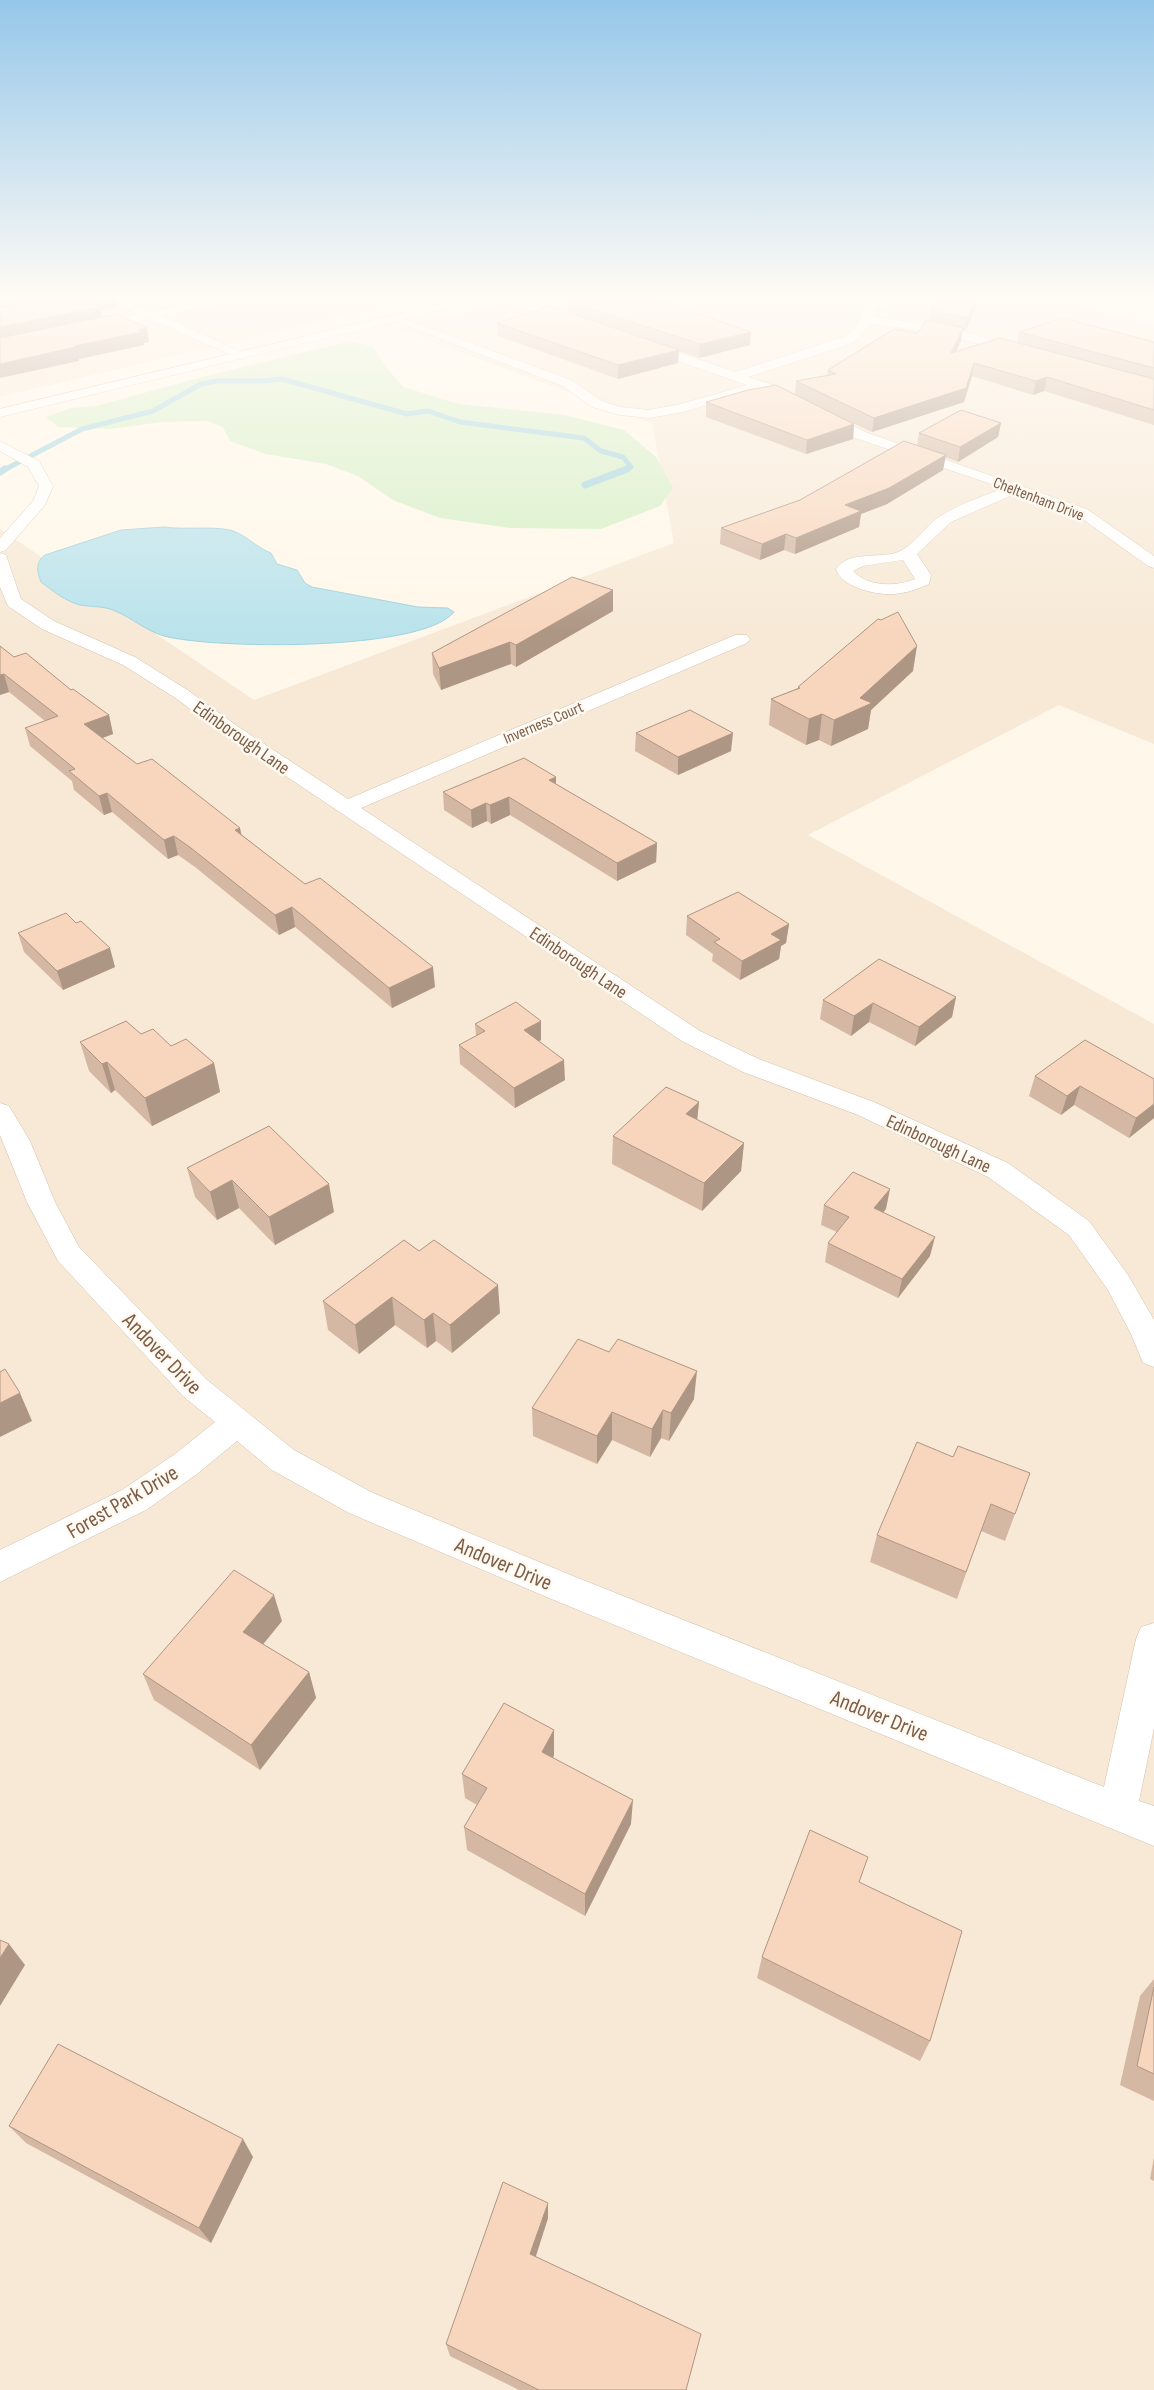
<svg xmlns="http://www.w3.org/2000/svg" width="1154" height="2390" font-family="'Sofia Sans Condensed',sans-serif">
	<rect width="100%" height="100%" fill="#fff7e9"/>
	<!-- residential -->
	<g fill="#f7e9d6">
		<polygon points="0,299 102,299 205,339 117,299 415,299 0,397"/>
		<polygon points="524,299 597,299 651,316 712,299 1154,299 1069,303 1154,325 1154,744 1059,705 808,835 1154,1024 1154,2390 0,2390 0,529 254,700 674,543 652,423 394,328"/>
	</g>
	<!-- green -->
	<polygon fill="#d4efc4" points="350,341 373,347 386,367 403,387 459,404 565,415 624,430 656,457 673,488 660,506 601,529 510,528 440,518 393,500 358,476 326,464 266,454 230,441 223,427 207,421 162,422 110,429 58,427 46,417 71,408 96,406 199,378"/>
	<!-- water -->
	<path fill="#bae3ec" stroke="#9fd3df" d="M164,527c22,3 45,-1 66,3 15,4 27,18 41,23l6,11 20,6 8,13 7,4 106,20 30,1 6,4c-32,40 -242,37 -290,24 -18,-5 -33,-19 -51,-26 -10,-4 -22,-3 -33,-5 -15,-4 -27,-14 -39,-23 -4,-10 -6,-20 4,-27l76,-25z"/>
	<g fill="none" stroke-linecap="round" stroke-linejoin="round">
		<!-- stream-far1 -->
		<polyline stroke="#9fd3df" stroke-width="5" points="2,471 82,429 153,411 201,384 217,381 263,381 282,379 407,414 428,411 460,422 584,438 601,451 623,457 631,467 624,471"/>
		<!-- stream -->
		<g stroke="#9fd3df" stroke-width="7">
			<polyline points="0,472 5,469"/>
			<polyline points="585,485 627,469"/>
		</g>
		<defs>
			<g id="street">
				<polygon points="107,299 122,299 152,312 213,299 232,299 231,301 162,316 248,355 242,359 238,358 150,319 92,331 88,330 86,328 88,326 139,314"/>
				<polygon points="494,299 511,299 576,318 578,320 572,323 568,322 496,301"/>
				<path d="M853,299h56l-1,2 -23,5 -9,-1 -3,12 68,9 86,23 2,3 -6,4 -83,-23 -70,-9 -8,11 -10,8 -104,34 28,9 89,46 222,77 67,47v12l-6,-2 -71,-51 -60,-22 -66,29 -34,32 14,21 -2,9c-11,5 -23,9 -35,10 -18,1 -52,-6 -58,-25 13,-19 44,-10 62,-17 17,-7 26,-25 41,-35 19,-13 44,-20 64,-29l-148,-50 -95,-49 -77,23 -34,6 -30,-3 -27,-8 -29,-21 -176,-68 6,-3 4,1 174,64 31,21 18,6 29,3 32,-6 66,-19 -107,-37 -2,-3 2,-3h8l87,30 109,-35c13,-8 18,-19 21,-34l-11,-2zM903,560l12,19c-19,8 -47,8 -62,-8l10,-5z"/>
				<polygon points="0,441 39,461 53,486 45,505 6,550 0,552 0,538 33,501 39,486 28,467 0,451"/>
				<polygon points="0,553 6,555 21,599 54,621 135,657 189,691 237,726 348,799 735,635 747,635 750,639 747,643 361,808 700,1031 761,1060 876,1103 1008,1163 1089,1221 1128,1275 1154,1320 1154,1367 1143,1363 1131,1334 1108,1290 1069,1235 988,1177 858,1115 743,1072 682,1041 223,734 177,699 123,665 42,629 8,606 0,587"/>
				<polygon points="0,1103 9,1106 30,1141 55,1202 79,1247 206,1379 294,1450 373,1493 573,1576 1104,1787 1136,1639 1141,1627 1154,1623 1154,1728 1139,1801 1154,1806 1154,1846 549,1598 349,1513 272,1470 237,1441 197,1474 146,1510 0,1582 0,1550 122,1490 175,1454 215,1422 184,1397 58,1261 27,1202 0,1135"/>
			</g>
			<polygon id="secondary" points="461,299 480,299 474,302 0,417 0,409"/>
		</defs>
		<!-- street casing -->
		<use href="#street" stroke="#d3bfac" stroke-width="1"/>
		<!-- secondary casing -->
		<use href="#secondary" stroke="#d9c1ab" stroke-width="1"/>
		<!-- street -->
		<use href="#street" fill="#fff" fill-rule="evenodd"/>
		<!-- secondary -->
		<use href="#secondary" fill="#fff" fill-rule="evenodd"/>
	</g>
	<!-- wall -->
	<g fill="#d5b8a3">
		<polygon points="0,299 117,299 118,306 101,310 103,317 149,342 144,343 144,345 79,359 79,361 9,305 0,301"/>
		<polygon points="126,299 154,299 135,303"/>
		<polygon points="568,301 750,345 699,358 679,351 678,363 618,379 498,336 497,323 568,312"/>
		<polygon points="976,308 965,331 962,330 961,341 955,352 1017,342 1019,332 1154,342 1154,425 1044,391 1033,395 972,376 964,402 872,432 827,411 854,424 853,439 806,454 706,417 706,402 795,394 796,381 827,375 828,370 918,333 929,321 931,310"/>
		<polygon points="1001,423 998,437 958,462 945,457 943,470 887,504 861,514 859,527 795,554 784,550 760,560 720,544 721,528 800,500 917,446 919,433"/>
		<polygon points="613,590 613,611 516,667 511,664 441,690 433,674 432,653"/>
		<polygon points="0,646 14,657 71,690 109,715 113,734 102,738 137,764 242,835 435,987 392,1008 295,927 279,935 195,867 178,855 168,859 112,812 104,815 74,790 72,781 30,746 25,728 45,721 9,692 0,695"/>
		<polygon points="913,671 871,710 868,729 831,746 819,740 806,745 769,725 771,699 798,688 798,687"/>
		<polygon points="636,733 731,751 678,775 635,751"/>
		<polygon points="556,784 657,843 656,862 617,881 510,815 491,824 487,821 472,828 444,810 443,792"/>
		<polygon points="687,916 789,924 786,943 781,946 779,959 740,980 712,961 713,954 686,935"/>
		<polygon points="18,933 115,967 63,990 24,952"/>
		<polygon points="956,997 952,1017 915,1046 869,1022 851,1036 820,1019 823,1000"/>
		<polygon points="475,1024 541,1040 539,1041 565,1080 515,1108 460,1064 459,1045 476,1036"/>
		<polygon points="141,1034 214,1063 220,1092 152,1126 115,1090 111,1093 89,1071 80,1042"/>
		<polygon points="1035,1076 1154,1079 1154,1118 1129,1138 1074,1105 1061,1115 1029,1096"/>
		<polygon points="699,1102 697,1120 744,1143 741,1171 702,1211 612,1164 613,1136"/>
		<polygon points="269,1126 334,1212 275,1245 239,1208 217,1220 195,1197 187,1168"/>
		<polygon points="824,1205 886,1209 883,1212 930,1256 898,1298 825,1262 828,1243 837,1232 821,1225"/>
		<polygon points="404,1240 500,1313 452,1353 436,1341 427,1348 395,1325 359,1354 328,1330 323,1301"/>
		<polygon points="694,1399 669,1441 661,1438 650,1457 612,1440 597,1464 533,1436 532,1408"/>
		<polygon points="953,1457 1030,1473 1005,1541 981,1531 957,1599 870,1562 877,1535"/>
		<polygon points="282,1621 263,1644 309,1672 316,1698 260,1770 154,1700 143,1674"/>
		<polygon points="554,1755 553,1757 631,1824 585,1916 467,1850 464,1827 477,1805 465,1798 462,1774"/>
		<polygon points="859,1882 930,2041 920,2061 757,1978 762,1957"/>
		<polygon points="1154,1979 1154,2101 1120,2085 1140,1996"/>
		<polygon points="9,2126 253,2157 211,2243 26,2143"/>
		<polygon points="1154,2157 1154,2181 1150,2179"/>
		<polygon points="548,2218 536,2256 686,2390 519,2390 450,2356 446,2344"/>
	</g>
	<!-- shaded-wall -->
	<g fill="#ae9684">
		<polygon points="91,299 117,299 118,306 101,310 103,320 0,341 0,327"/>
		<polygon points="134,299 154,299 135,303"/>
		<polygon points="976,299 977,299 976,308 965,331 967,318"/>
		<polygon points="147,328 149,342 144,343 144,345 79,359 79,361 0,378 0,364"/>
		<polygon points="963,328 961,341 949,367 951,353"/>
		<polygon points="751,332 750,345 699,358 700,344"/>
		<polygon points="679,350 678,363 618,379 618,365"/>
		<polygon points="974,363 972,376 964,402 872,432 874,418"/>
		<polygon points="1047,377 1044,391 1033,395 1036,381"/>
		<polygon points="1001,423 998,437 958,462 960,447"/>
		<polygon points="854,424 853,439 806,454 807,440"/>
		<polygon points="946,455 943,470 887,504 861,514 859,527 795,554 796,538 845,505"/>
		<polygon points="786,534 784,550 760,560 762,544"/>
		<polygon points="613,590 613,611 516,667 516,645"/>
		<polygon points="510,642 511,664 441,690 439,668"/>
		<polygon points="917,646 913,671 871,710 868,729 831,746 834,720 860,698"/>
		<polygon points="4,674 9,692 0,695 0,675"/>
		<polygon points="822,714 819,740 806,745 809,719"/>
		<polygon points="109,715 113,734 89,743 84,724"/>
		<polygon points="733,733 731,751 678,775 678,757"/>
		<polygon points="556,777 556,795 549,780"/>
		<polygon points="107,793 112,812 104,815 99,796"/>
		<polygon points="509,797 510,815 491,824 490,805"/>
		<polygon points="486,803 487,821 472,828 471,810"/>
		<polygon points="240,828 244,847 235,830"/>
		<polygon points="174,836 178,855 168,859 164,840"/>
		<polygon points="657,843 656,862 617,881 617,863"/>
		<polygon points="292,907 295,927 279,935 275,915"/>
		<polygon points="789,924 786,943 781,946 779,959 740,980 742,961 771,934"/>
		<polygon points="110,948 115,967 63,990 57,971"/>
		<polygon points="433,967 435,987 392,1008 389,988"/>
		<polygon points="956,997 952,1017 915,1046 919,1027"/>
		<polygon points="873,1003 869,1022 851,1036 854,1016"/>
		<polygon points="541,1021 541,1040 525,1049 524,1030"/>
		<polygon points="564,1060 565,1080 515,1108 514,1088"/>
		<polygon points="107,1062 115,1090 111,1093 102,1064"/>
		<polygon points="214,1063 220,1092 152,1126 145,1098"/>
		<polygon points="1080,1086 1074,1105 1061,1115 1067,1096"/>
		<polygon points="699,1102 696,1131 686,1114"/>
		<polygon points="1154,1104 1154,1118 1129,1138 1136,1118"/>
		<polygon points="744,1143 741,1171 702,1211 704,1183"/>
		<polygon points="232,1180 239,1208 217,1220 210,1192"/>
		<polygon points="329,1184 334,1212 275,1245 269,1217"/>
		<polygon points="890,1189 886,1209 870,1228 874,1208"/>
		<polygon points="935,1237 930,1256 898,1298 902,1279"/>
		<polygon points="498,1285 500,1313 452,1353 450,1325"/>
		<polygon points="392,1297 395,1325 359,1354 355,1325"/>
		<polygon points="433,1313 436,1341 427,1348 424,1320"/>
		<polygon points="697,1371 694,1399 669,1441 671,1413"/>
		<polygon points="20,1393 32,1421 0,1437 0,1403"/>
		<polygon points="663,1410 661,1438 650,1457 652,1429"/>
		<polygon points="612,1412 612,1440 597,1464 597,1436"/>
		<polygon points="274,1595 282,1621 252,1658 243,1632"/>
		<polygon points="309,1672 316,1698 260,1770 251,1745"/>
		<polygon points="554,1730 554,1755 543,1776 542,1752"/>
		<polygon points="633,1800 631,1824 585,1916 585,1894"/>
		<polygon points="9,1944 25,1965 0,2006 0,1958"/>
		<polygon points="243,2139 253,2157 211,2243 199,2228"/>
		<polygon points="548,2203 548,2218 532,2268 530,2254"/>
	</g>
	<!-- building -->
	<g fill="#f8d6bd" stroke="#ae9684">
		<polygon points="18,299 91,299 86,300 101,307 0,327 0,307 25,302"/>
		<polygon points="574,299 656,299 751,332 700,344 568,301"/>
		<polygon points="937,299 976,299 967,318 931,310"/>
		<polygon points="550,306 679,350 618,365 497,323"/>
		<polygon points="117,314 147,328 138,330 142,332 74,346 76,347 0,364 0,338"/>
		<polygon points="1063,318 1154,342 1154,368 1019,332"/>
		<polygon points="926,320 963,328 951,353 1000,338 1154,379 1154,410 1047,377 1036,381 974,363 966,388 874,418 796,381 836,374 828,370 894,329 918,333"/>
		<polygon points="776,385 854,424 807,440 706,402 748,390"/>
		<polygon points="961,410 1001,423 960,447 919,433"/>
		<polygon points="904,441 946,455 889,488 845,505 861,511 796,538 786,534 762,544 721,528 800,500"/>
		<polygon points="572,577 613,590 516,645 510,642 439,668 432,653"/>
		<polygon points="898,612 917,646 860,698 872,703 834,720 822,714 809,719 771,699 800,688 798,687 878,619 881,620"/>
		<polygon points="0,646 14,657 26,653 71,690 73,689 109,715 84,724 137,764 152,759 240,828 235,830 305,884 320,878 433,967 389,988 292,907 275,915 191,848 174,836 164,840 107,793 99,796 69,771 75,769 25,728 58,716 4,674 0,675"/>
		<polygon points="690,710 733,733 678,757 636,733"/>
		<polygon points="524,758 556,777 549,780 657,843 617,863 509,797 490,805 486,803 471,810 443,792"/>
		<polygon points="738,892 789,924 771,934 781,940 742,961 714,942 720,939 687,916"/>
		<polygon points="66,913 76,923 81,921 110,948 57,971 18,933"/>
		<polygon points="879,959 956,997 919,1027 873,1003 854,1016 823,1000"/>
		<polygon points="516,1002 541,1021 524,1030 564,1060 514,1088 459,1045 485,1031 475,1024"/>
		<polygon points="126,1021 141,1034 153,1029 171,1046 186,1039 214,1063 145,1098 107,1062 102,1064 80,1042"/>
		<polygon points="1085,1040 1154,1079 1154,1104 1136,1118 1080,1086 1067,1096 1035,1076"/>
		<polygon points="666,1087 699,1102 686,1114 744,1143 704,1183 613,1136"/>
		<polygon points="269,1126 329,1184 269,1217 232,1180 210,1192 187,1168"/>
		<polygon points="853,1172 890,1189 874,1208 935,1237 902,1279 828,1243 849,1217 824,1205"/>
		<polygon points="404,1240 419,1251 434,1240 498,1285 450,1325 433,1313 424,1320 392,1297 355,1325 323,1301"/>
		<polygon points="578,1339 609,1352 618,1339 697,1371 671,1413 663,1410 652,1429 612,1412 597,1436 532,1408"/>
		<polygon points="5,1369 20,1393 0,1403 0,1372"/>
		<polygon points="917,1442 953,1457 958,1446 1030,1473 1015,1514 991,1504 966,1572 877,1535"/>
		<polygon points="234,1570 274,1595 243,1632 309,1672 251,1745 143,1674"/>
		<polygon points="504,1703 554,1730 542,1752 633,1800 585,1894 464,1827 487,1788 462,1774"/>
		<polygon points="810,1830 868,1857 859,1882 962,1931 930,2041 762,1957"/>
		<polygon points="0,1940 9,1944 0,1958"/>
		<polygon points="1154,1987 1154,2074 1137,2066"/>
		<polygon points="58,2044 243,2139 199,2228 9,2126"/>
		<polygon points="503,2182 548,2203 530,2254 701,2334 686,2390 539,2390 446,2344"/>
	</g>
	<!-- sky -->
	<linearGradient id="sky" x2="0" y2="1"><stop stop-color="#95c7ea"/><stop offset="0.47" stop-color="#fffbf5"/><stop offset="1" stop-color="#fffbf5" stop-opacity="0"/></linearGradient>
	<rect width="1154" height="633" fill="url(#sky)"/>
	<g text-anchor="middle" stroke-width="5" stroke-linejoin="round" paint-order="stroke">
		<!-- far-street labels -->
		<g font-size="16" fill="#7d5d48" stroke="#fffaf1">
			<text transform="translate(1039 498) rotate(21)" y="6">Cheltenham Drive</text>
			<text transform="translate(543 722) rotate(-23)" y="6">Inverness Court</text>
		</g>
		<!-- street labels -->
		<g font-size="19" fill="#7d5d48" stroke="#fffaf1">
			<text transform="translate(242 737) rotate(35)" y="7">Edinborough Lane</text>
			<text transform="translate(579 962) rotate(34)" y="7">Edinborough Lane</text>
			<text transform="translate(939 1143) rotate(25)" y="7">Edinborough Lane</text>
		</g>
		<!-- near-street labels -->
		<g font-size="22" fill="#7d5d48" stroke="#fffaf1">
			<text transform="translate(163 1353) rotate(46)" y="8">Andover Drive</text>
			<text transform="translate(122 1501) rotate(-30)" y="8">Forest Park Drive</text>
			<text transform="translate(504 1563) rotate(23)" y="8">Andover Drive</text>
			<text transform="translate(880 1715) rotate(22)" y="8">Andover Drive</text>
		</g>
	</g>
</svg>
